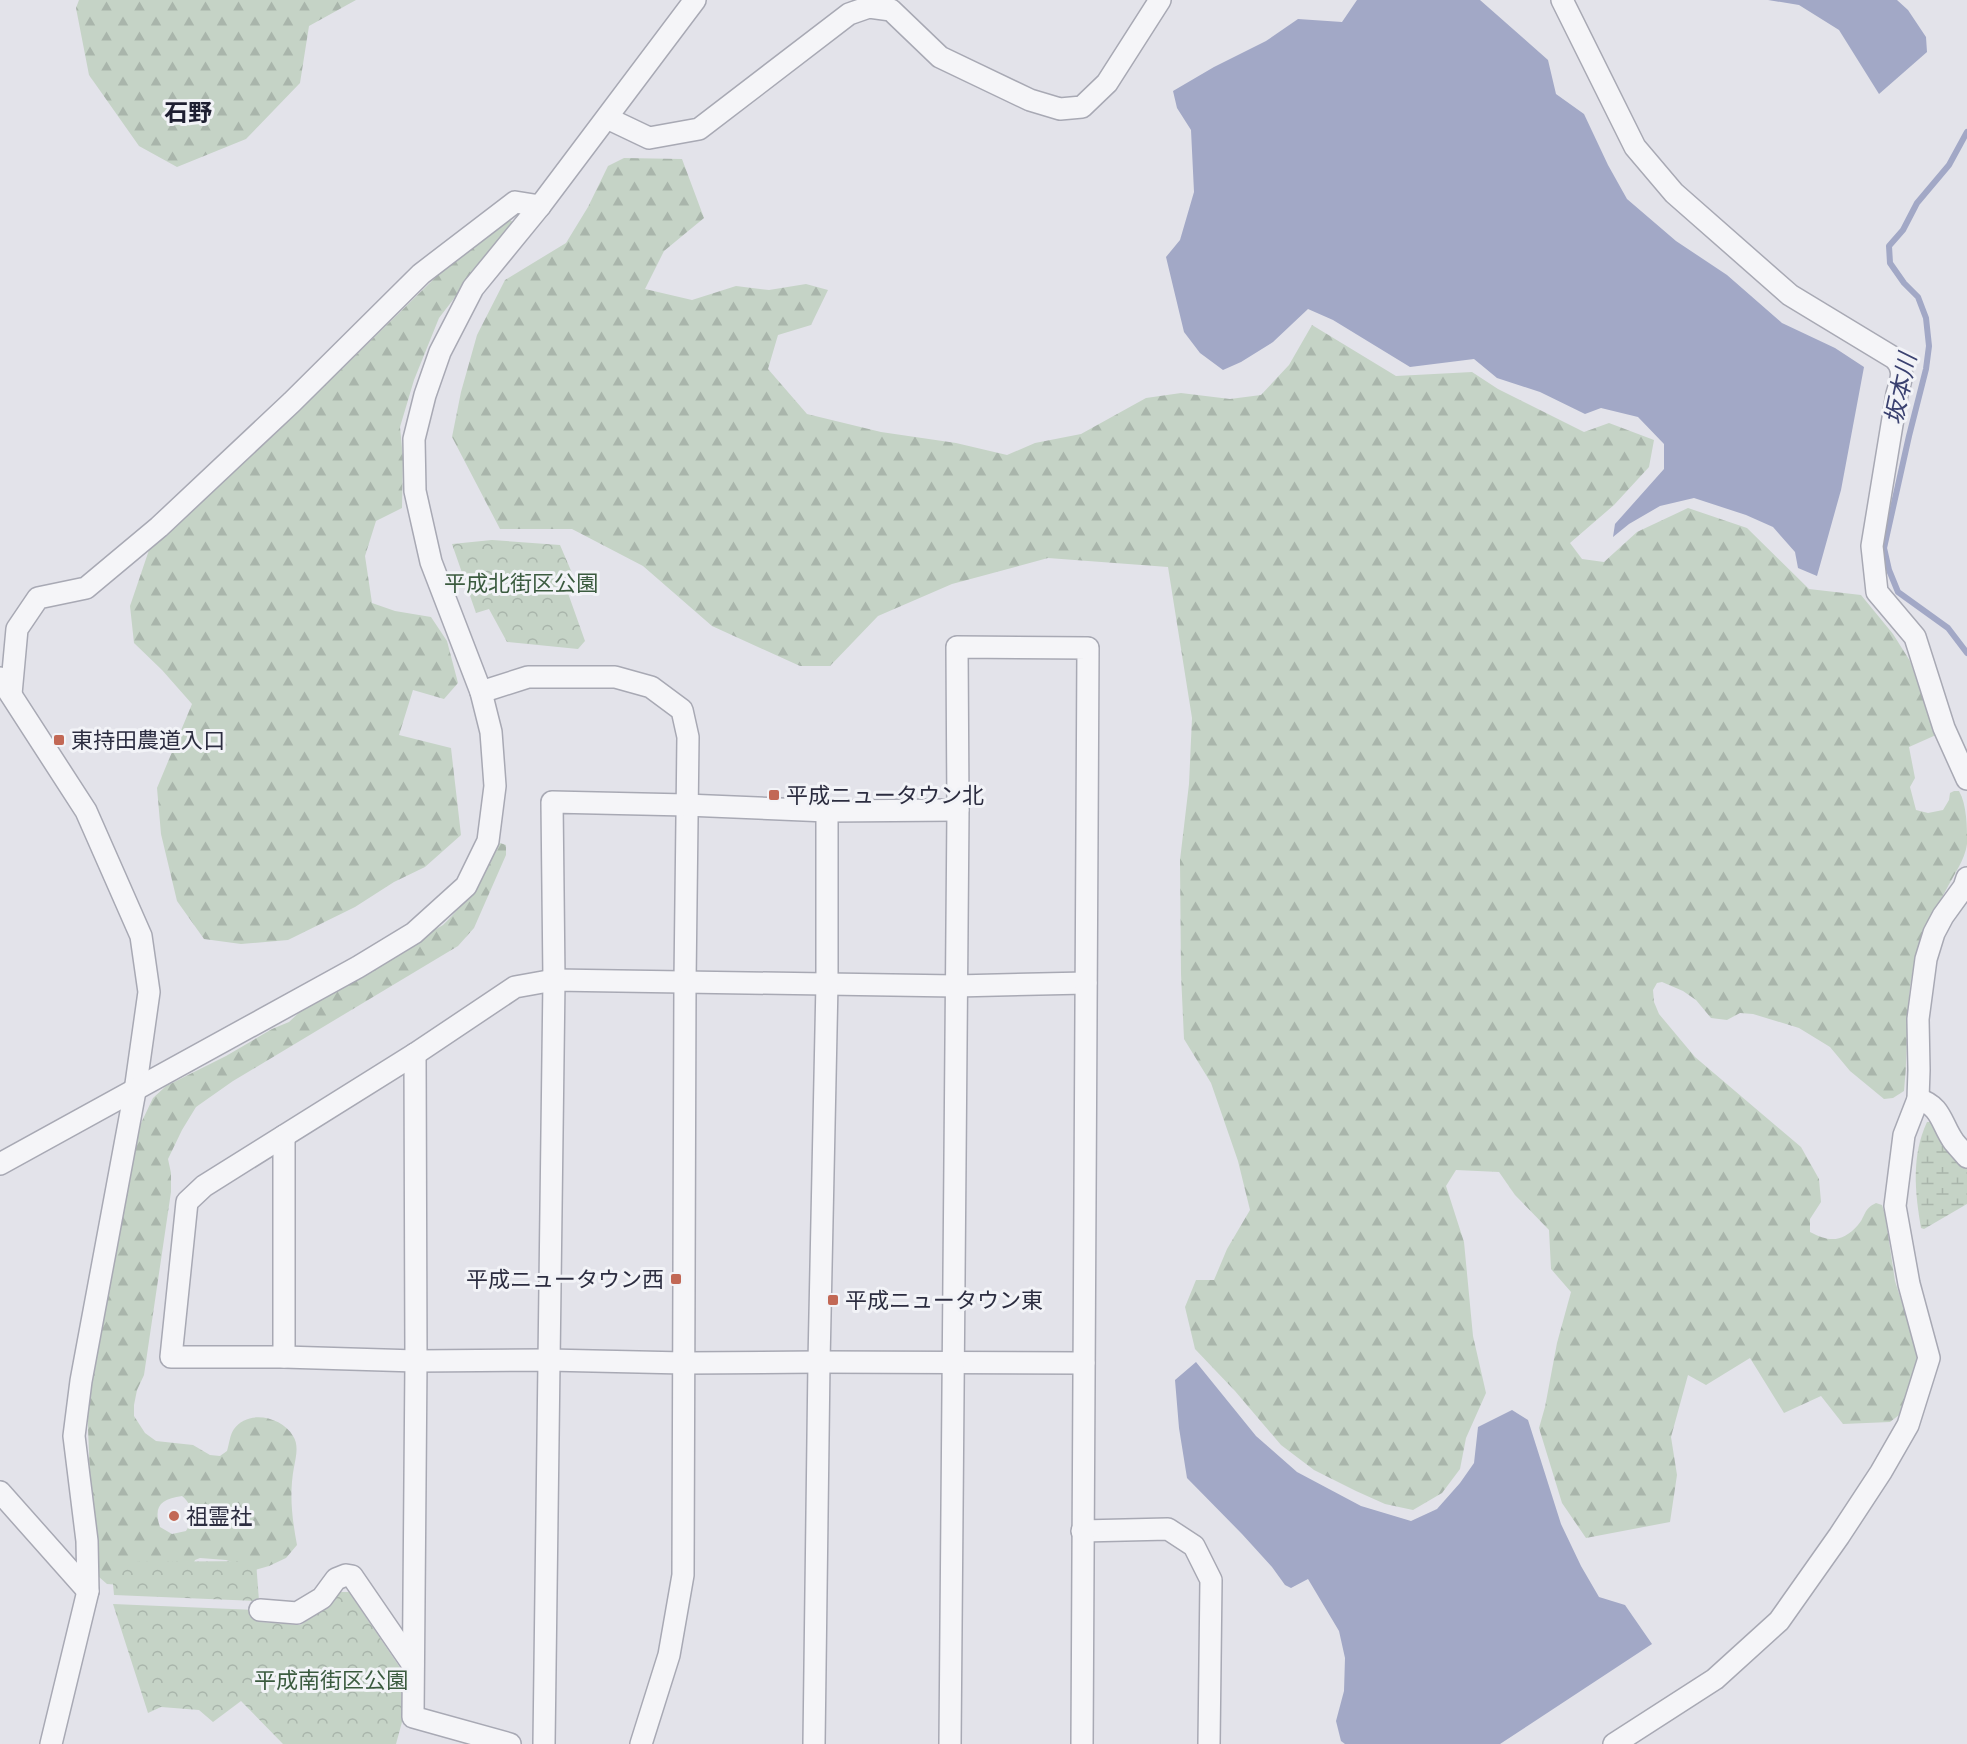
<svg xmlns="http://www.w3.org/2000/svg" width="1967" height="1744" font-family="Mulish,'Noto Sans JP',sans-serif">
	<defs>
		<pattern id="forest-firs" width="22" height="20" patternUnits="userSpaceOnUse" patternTransform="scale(1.5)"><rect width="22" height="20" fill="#c5d3c6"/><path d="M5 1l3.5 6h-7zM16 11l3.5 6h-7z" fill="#a9b5ab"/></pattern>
		<pattern id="wetland-marsh" width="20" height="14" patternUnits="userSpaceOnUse" patternTransform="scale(1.5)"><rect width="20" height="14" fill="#c5d3c6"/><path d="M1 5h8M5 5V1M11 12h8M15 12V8" fill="none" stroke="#a9b5ab"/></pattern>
		<pattern id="park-crowns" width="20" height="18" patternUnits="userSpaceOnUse" patternTransform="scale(1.5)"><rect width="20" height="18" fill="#c5d3c6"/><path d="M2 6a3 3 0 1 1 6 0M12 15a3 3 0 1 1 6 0" fill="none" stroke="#a9b5ab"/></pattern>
	</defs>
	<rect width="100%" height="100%" fill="#e3e3ea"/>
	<!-- forest -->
	<g fill="url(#forest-firs)" fill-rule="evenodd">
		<polygon points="79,0 356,0 309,26 300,83 246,139 177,167 139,146 89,75 76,8"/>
		<path d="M624,158l58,1 22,59 -40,33 -19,38 47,11 44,-14 33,4 37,-6 22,6 -17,35 -33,10 -10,34 39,45 74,18 75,11 51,12 28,-12 46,-9 65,-36 35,-5 49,6 31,-4 28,-30 23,-40 84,51 76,-4 26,17 86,43 25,-9 45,17 -5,27 -35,38 -44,38 12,16 22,3 33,-30 51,-24 59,20 62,61 52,6 32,39 17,27 26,74 -27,12 6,31 -5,9 6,23 12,3 15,-3 6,-10 1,-7 4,-2h5c8,14 8,36 8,53 -2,16 -14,32 -21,46 -11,21 -23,45 -30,68 -12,43 -7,88 -12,133l-11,7 -9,1 -34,-28 -20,-24 -31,-19 -46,-14 -13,-1 -13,7 -16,-2 -15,-18 -13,-9 -21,-9 -5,1 -4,7 1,12 5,12 36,43 106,90 18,32 2,23 -11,17v13c19,10 32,11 48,-7 8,-9 5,-16 18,-22l6,2 3,9 10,67 15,47 8,34 -15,50 -13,10 -47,2 -22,-28 -37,17 -34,-55 -44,27 -18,-10 -17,62 6,38 -7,47 -84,16 -24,-35 -23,-75 6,-21 12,-64 14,-51 -20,-23 -2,-39 -34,-35 -16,-23 -43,-2 -10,16 18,56 9,94 13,57 -20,45 -6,31 -18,24 -29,17 -28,-6 -29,-13 -42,-21 -33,-25 -46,-54 -40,-42 -10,-42 11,-27h18l13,-31 23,-39 -12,-49 -27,-78 -27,-44 -3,-65 -1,-114 9,-76 3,-66 -24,-151 -120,-9 -96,26 -74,32 -48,50h-30l-88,-40 -69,-60 -71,-37h-72l-48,-92 9,-45 16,-57 28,-55 61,-37 22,-36 20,-41z"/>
		<polygon points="505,217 513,222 439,318 414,380 400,427 403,458 402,508 376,521 365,556 372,603 395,611 431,617 447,641 458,683 444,699 413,690 399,735 451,748 461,835 425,867 394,882 355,907 288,940 241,944 204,939 177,901 161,834 157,788 192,704 162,670 134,643 130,606 149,550 182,517 276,433 438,275 463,256 482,235"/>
		<path d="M500,843l6,2v10l-32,73 -16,18 -225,135 -37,26 -14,23 -14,29 3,14v19l-27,183 -7,15 -3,15v11l11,17 11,8 37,4 17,10 10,1 7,-5c2,-6 3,-17 7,-22 14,-20 48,-12 59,7 6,9 3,21 1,31 -5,27 -2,51 3,78l-11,13 -17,8 -14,4 -29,-10 -26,-2 -5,2 -5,11 -69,14 -14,-1 -8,-7 -8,-73 -4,-101 46,-263 20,-42 13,-12 60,-30 46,-27 17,-7 18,-17 136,-80c27,-26 35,-45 51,-78zM182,1496c12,10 12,23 4,35l-14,3 -12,-7c-7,-21 1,-28 22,-31z"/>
	</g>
	<!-- wetland -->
	<path fill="url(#wetland-marsh)" d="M1927,1122h4l36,45v37l-43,25 -3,-1c-6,-35 -10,-72 6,-106z"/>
	<!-- park -->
	<g fill="url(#park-crowns)">
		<polygon points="492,540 560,545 575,580 564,582 585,641 578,649 507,642 489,609 476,613 452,544"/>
		<polygon points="256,1561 259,1601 114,1595 111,1562"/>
		<polygon points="339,1592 349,1592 401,1669 402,1722 396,1744 283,1744 241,1701 213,1722 199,1710 161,1707 148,1713 113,1604 258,1610 260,1622 300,1625 330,1606"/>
	</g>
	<!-- water -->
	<g fill="#a2a8c6">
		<polygon points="1357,0 1480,0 1548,60 1556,94 1584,114 1608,165 1627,199 1676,241 1727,275 1782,323 1835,348 1864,367 1841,490 1817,576 1798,568 1795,552 1773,527 1746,515 1694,498 1660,506 1629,524 1613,537 1615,524 1664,469 1664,444 1638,417 1601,408 1585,414 1540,392 1497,378 1474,359 1410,367 1333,320 1308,309 1273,342 1241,362 1223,370 1200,353 1184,332 1166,257 1180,240 1194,192 1191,130 1177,108 1173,91 1214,67 1266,41 1298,19 1342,22"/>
		<polygon points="1768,0 1897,0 1908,10 1926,37 1927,52 1879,94 1839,30 1799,5"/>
		<polygon points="1196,1362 1256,1436 1297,1472 1361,1506 1411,1521 1437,1509 1460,1483 1474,1463 1478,1427 1512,1410 1528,1420 1561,1524 1581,1566 1599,1597 1625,1605 1652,1644 1500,1744 1345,1744 1341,1741 1336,1721 1344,1691 1345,1658 1339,1631 1308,1579 1291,1588 1285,1585 1272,1567 1242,1534 1187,1478 1179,1428 1175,1380"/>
	</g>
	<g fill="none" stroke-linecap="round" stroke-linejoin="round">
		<!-- stream -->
		<polyline stroke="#a2a8c6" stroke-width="6" points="1967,132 1949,165 1917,203 1903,230 1889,246 1890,263 1904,283 1918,297 1926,318 1929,346 1926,369 1909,436 1884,548 1889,570 1898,592 1948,628 1967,653"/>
		<defs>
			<g id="minor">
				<path d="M1562,0l73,147 39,46 116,102 104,63c12,11 7,22 3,36l-25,152 5,46 38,45 29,91 23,51"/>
				<polyline points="607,118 649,138 699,129 849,14 869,7 891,10 940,57 1030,100 1060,109 1082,107 1107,83 1160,0"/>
				<polyline points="0,678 86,811 141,936 149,992 135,1091 81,1381 74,1436 87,1541 88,1591 51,1744"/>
				<polyline points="481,692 528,677 615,677 651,687 682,710 688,737 685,982 683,1575 669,1655 641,1744"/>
				<polyline points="11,694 17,629 38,598 86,588 159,527 292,402 421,274 515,202 540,206"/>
				<polyline points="415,1054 416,1361 413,1717 510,1744"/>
				<path d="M1918,1099c24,7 23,25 36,43 4,5 9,10 13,15"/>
				<polyline points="284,1136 284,1357"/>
				<polyline points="0,1164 358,967 414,933 466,886 488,841 495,786 491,732 481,692 431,562 415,491 414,439 425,395 440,352 473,288 540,206 695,0"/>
				<polyline points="1084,1363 819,1362 684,1363 548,1360 416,1361 284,1357 171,1357 187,1202 204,1186 415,1054 515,987 554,980 956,986 1086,983"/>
				<polyline points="0,1492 88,1591"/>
				<polyline points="1082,1531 1168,1529 1194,1546 1211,1580 1209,1744"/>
				<polyline points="260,1610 297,1613 322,1598 336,1579 346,1575 352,1576 413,1665"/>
				<polyline points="544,1744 554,980 552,802 686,805 827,811 958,810"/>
				<polyline points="814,1744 819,1362 827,983 827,811"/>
				<polyline points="950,1744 958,810 957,647 1088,648 1082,1744"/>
				<polyline points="1614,1744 1715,1679 1779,1621 1839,1536 1881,1472 1908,1425 1929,1358 1909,1284 1895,1206 1904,1135 1918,1099 1919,1070 1918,1019 1926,959 1934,933 1943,916 1964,887 1967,878"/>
			</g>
		</defs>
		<!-- minor casing -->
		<use href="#minor" stroke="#a8a9b4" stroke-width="24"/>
		<!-- minor -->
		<use href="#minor" stroke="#f5f5f8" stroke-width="21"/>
	</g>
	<!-- markers -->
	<g fill="#c26855" stroke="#f2f3f7" stroke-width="2">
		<rect x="53" y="734" width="12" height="12" rx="3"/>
		<rect x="768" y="789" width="12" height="12" rx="3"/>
		<rect x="670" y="1273" width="12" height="12" rx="3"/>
		<rect x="827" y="1294" width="12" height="12" rx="3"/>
		<circle cx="174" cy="1516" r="6"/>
	</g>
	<g text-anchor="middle" stroke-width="6" stroke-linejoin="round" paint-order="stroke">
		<!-- park labels -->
		<g font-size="22" fill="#3b5b3f" stroke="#f2f3f7">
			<text x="521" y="591">平成北街区公園</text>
			<text x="331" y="1688">平成南街区公園</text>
		</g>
		<!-- poi labels -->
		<g font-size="22" fill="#2c2d40" stroke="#f2f3f7" text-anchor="start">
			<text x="71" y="748">東持田農道入口</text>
			<text x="786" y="803">平成ニュータウン北</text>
			<text x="664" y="1287" text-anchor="end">平成ニュータウン西</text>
			<text x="845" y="1308">平成ニュータウン東</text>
			<text x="186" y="1524">祖霊社</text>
		</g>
		<!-- neighbourhood labels -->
		<g font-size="24" font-weight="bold" fill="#1e1f31" stroke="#f2f3f7">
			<text x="188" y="121">石野</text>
		</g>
		<!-- water labels -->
		<g font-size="24" font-style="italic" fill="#3a4170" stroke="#f2f3f7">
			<text transform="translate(1901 389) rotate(-78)" y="8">坂本川</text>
		</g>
	</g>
</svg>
